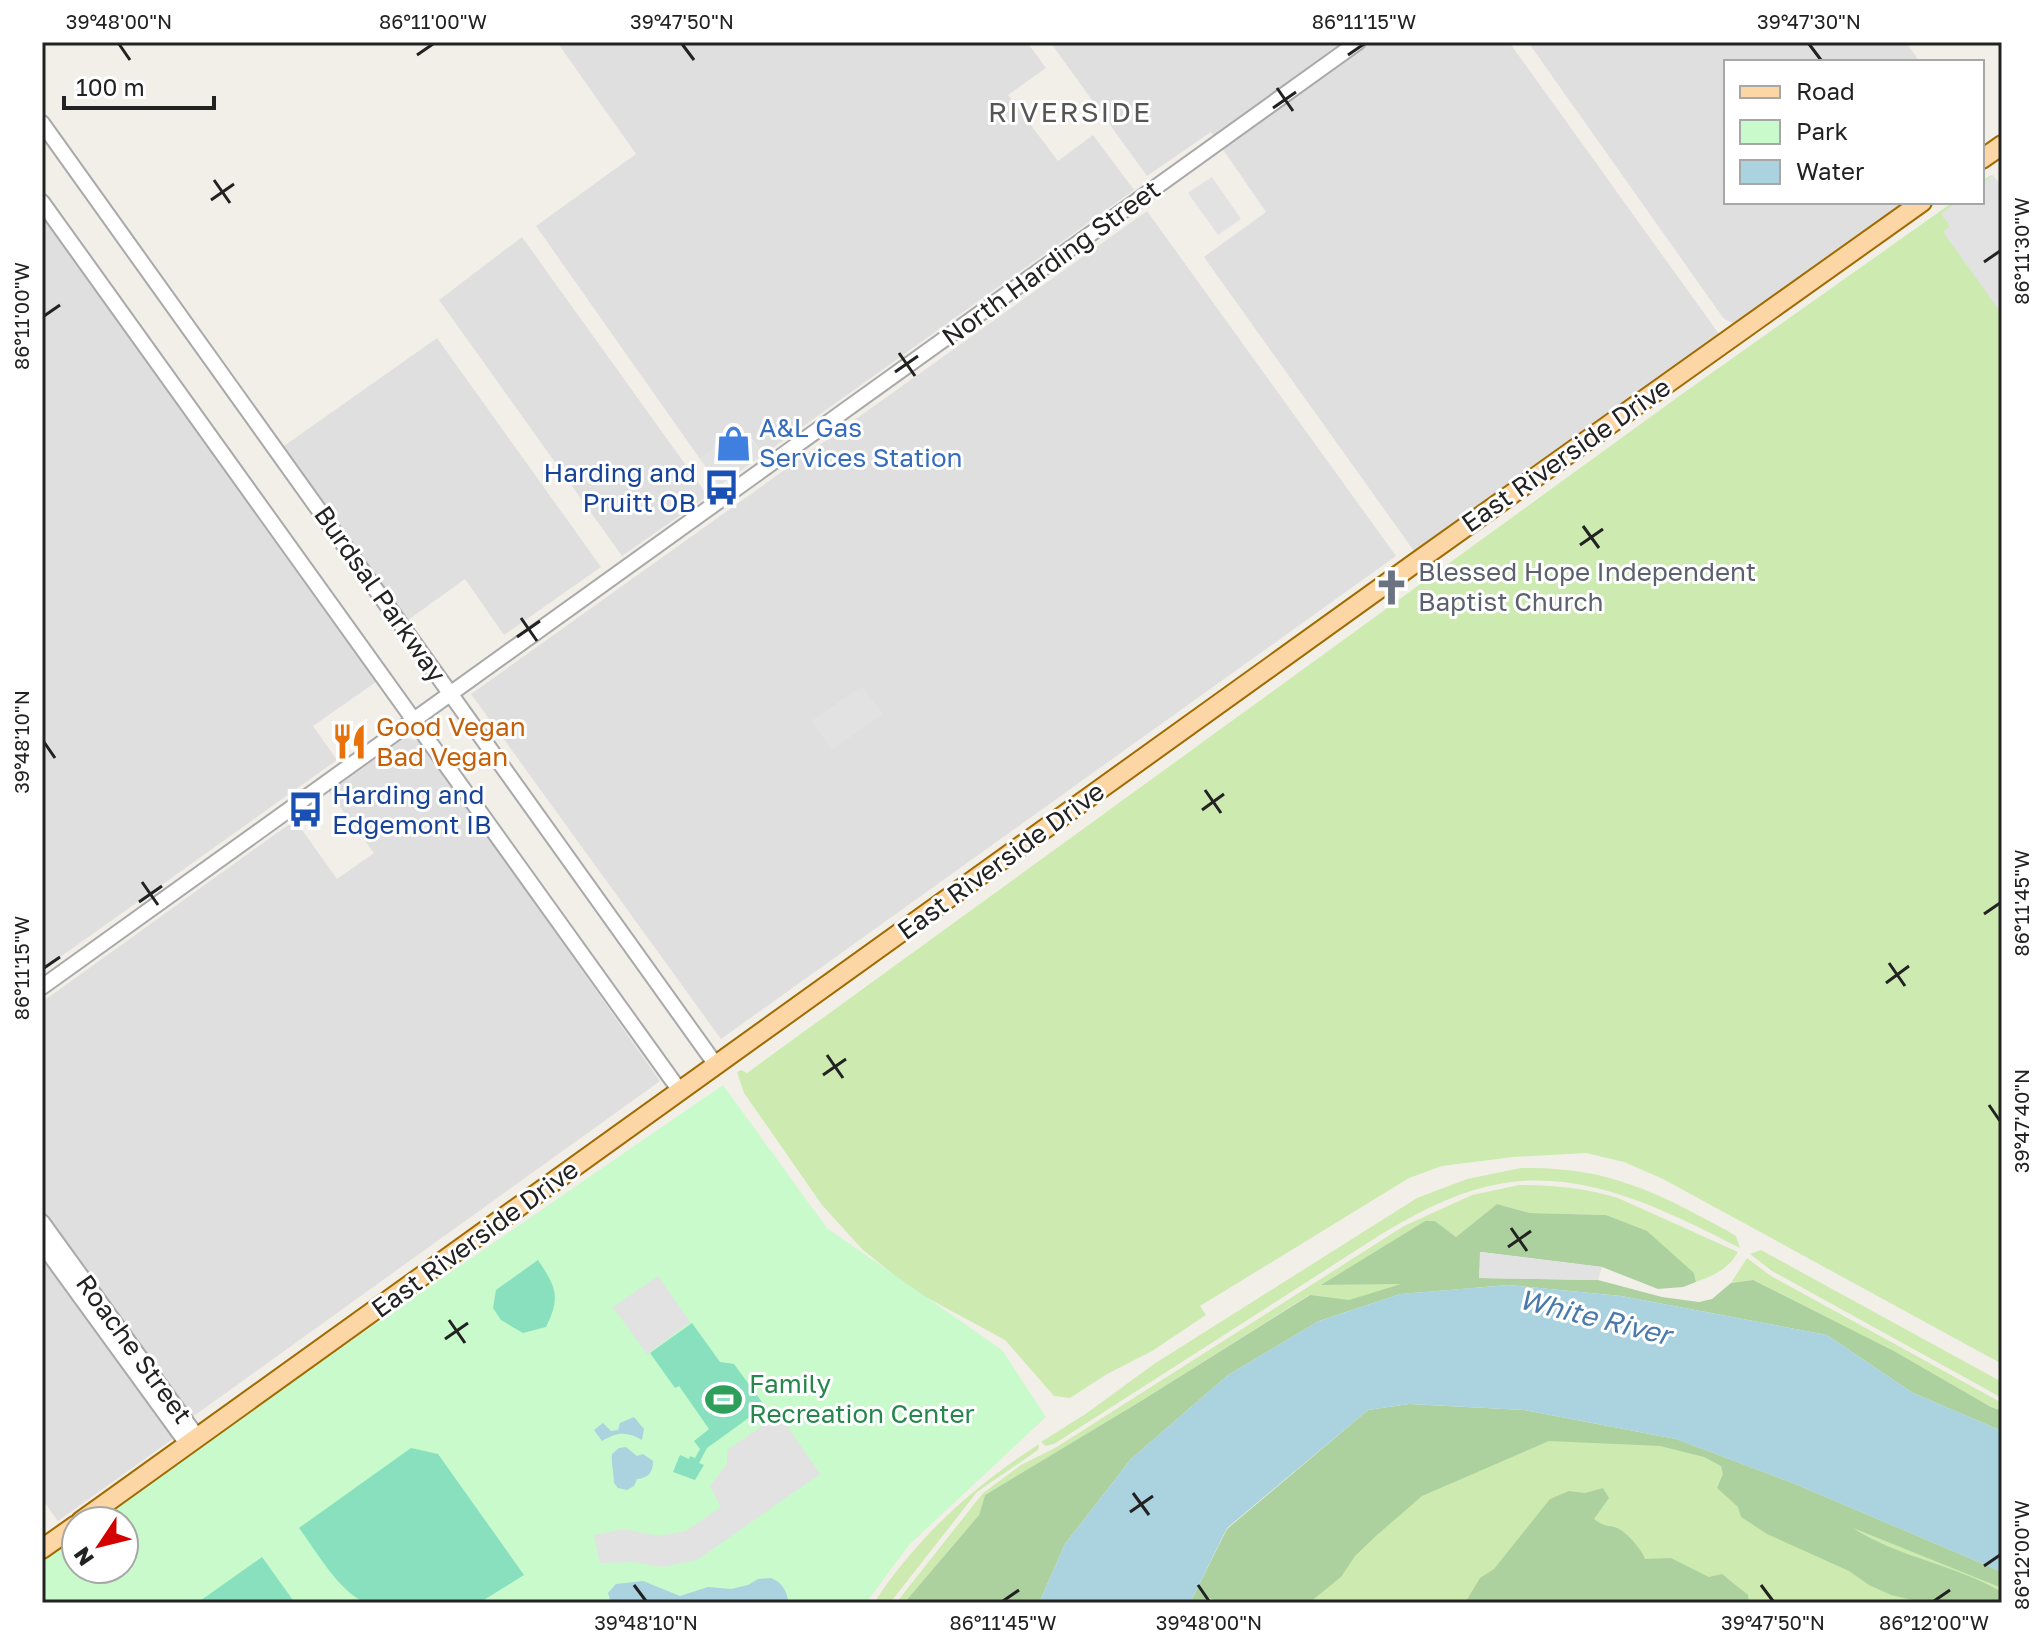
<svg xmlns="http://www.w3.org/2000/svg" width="2044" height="1645" font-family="'Golos Text',sans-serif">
	<rect width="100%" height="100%" fill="#f2efe9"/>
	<!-- residential -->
	<g fill="#e0dfdf">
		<polygon points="557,42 1027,42 1046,68 1008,95 1058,161 1093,135 1134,190 763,455 752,439 746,443 738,431 700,459 536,226 636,154"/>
		<polygon points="1050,42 1509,42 1719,334 1414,551 1204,257 1266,212 1211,132 1147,176"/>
		<polygon points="1528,42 1906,42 1920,62 1726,62 1726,202 1906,202 1735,324 1724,319"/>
		<polygon points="1147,211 1396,556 721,1039 471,694"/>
		<polygon points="42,216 376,682 313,726 337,760 42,970"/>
		<polygon points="522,237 708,496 622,556 439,300"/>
		<polygon points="437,338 601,567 504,635 465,579 408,620 284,446"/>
		<polygon points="405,738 420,741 660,1081 184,1423 42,1217 42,1002 295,820 337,879 374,853 329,792"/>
		<polygon points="42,1255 174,1438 58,1521 42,1499"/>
	</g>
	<!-- grass -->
	<g fill="#cdebb0">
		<polygon points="1991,175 2002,190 2002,1364 1663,1179 1624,1162 1586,1153 1513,1157 1442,1166 1409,1178 1200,1306 1206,1315 1152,1351 1107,1374 1070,1398 1054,1396 1005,1340 911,1289 862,1249 822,1205 744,1093 737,1072 741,1070 747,1073 1682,394 1953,202 1982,202 1982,181"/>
		<path d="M1521,1168c84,-2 134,23 205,62l10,6 4,12c-82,-42 -172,-88 -266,-58 -33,10 -64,27 -94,45l-326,209 -8,2 -5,-4 46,-29 67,-49 263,-166 50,-19z"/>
		<path d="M1519,1185c33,0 67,3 99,13l120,54c-10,17 -23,23 -42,30l-2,-9 -16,-12 -72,-46 -76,-2 -33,-9 -41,33 -21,-16h-10l-102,64 82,-2 74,5 -79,6 -37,12 -54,-11 -168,106 -156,94 -6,20 -75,88h-8l87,-110 38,-28 34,-17 349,-222 68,-31z"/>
		<polygon points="1761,1250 2002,1382 2002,1398 1772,1271 1750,1254"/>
		<polygon points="1747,1258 1771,1276 2002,1403 2002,1411 1991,1407 1894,1351 1753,1280 1731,1283"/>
		<polygon points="1459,1429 1676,1439 1795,1484 2002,1572 2002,1603 1190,1603"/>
		<path d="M1039,1444l-1,6 -61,42 -87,111h-16c42,-65 100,-117 165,-159z"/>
	</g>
	<!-- forest -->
	<g fill="#add19e">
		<polygon points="1497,1204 1530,1213 1606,1215 1647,1231 1694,1273 1696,1282 1683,1287 1658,1289 1602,1267 1481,1252 1479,1278 1598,1280 1662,1297 1699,1302 1712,1299 1731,1283 1753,1280 1894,1351 1991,1407 2002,1411 2002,1431 1913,1393 1827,1335 1621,1296 1509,1285 1400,1294 1319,1321 1228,1375 1131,1459 1065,1544 1039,1603 904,1603 979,1515 985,1495 1141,1401 1310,1295 1349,1300 1401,1284 1321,1285 1425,1221 1435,1221 1456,1237"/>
		<path d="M1409,1404l115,6 152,29 119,45 207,88v16l-149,-60c44,29 103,37 149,64v11h-77l-34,-8 -22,-10 -20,-14 -82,-37 -26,-17 -3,-10 -21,-19 6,-14 -2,-8 -17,-9 -44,-11 -111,-5 -127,55 -45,39 -22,21 -14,21 -32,26h-86l-16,-6 -4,6h-13l37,-74 141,-119z"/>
		<path d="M1603,1488l6,10 -15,21c13,10 16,5 25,10 9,5 23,21 26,30l26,-1 38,19 13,-3 26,21 1,8h-284l15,-25 14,-9 56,-70 19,-8 16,2z"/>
	</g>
	<!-- park -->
	<polygon fill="#c8facc" points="723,1085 827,1228 1002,1350 1046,1417 909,1545 866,1603 42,1603 42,1555 76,1530 76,1569 124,1569 124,1521 89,1521"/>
	<!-- pitch -->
	<g fill="#88e0be">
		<path d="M538,1260c18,27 23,37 8,67l-23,6 -22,-13 -8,-12 3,-18z"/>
		<polygon points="692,1323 720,1362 734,1364 765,1406 707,1448 699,1463 704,1465 695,1480 673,1472 680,1455 689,1459 690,1456 695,1458 700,1449 694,1441 709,1429 679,1386 675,1388 650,1353"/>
		<path d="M411,1448l27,6 86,121 -45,28h-113c-28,-12 -49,-51 -67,-75z"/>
		<polygon points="262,1557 295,1603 197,1603"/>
	</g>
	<!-- parking -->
	<g fill="#e2e2e2">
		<polygon points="1993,175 2002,187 2002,314 1943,232 1950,226 1941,214 1957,202 1982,202 1982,184"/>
		<polygon points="1212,177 1241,219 1218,235 1188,193"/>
		<polygon points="751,439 763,455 719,486 700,459 720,444 728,455"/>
		<polygon points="862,686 883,714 832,750 811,721"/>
		<polygon points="1480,1252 1602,1267 1598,1280 1479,1278"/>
		<polygon points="658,1276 690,1322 647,1354 613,1307"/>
		<polygon points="779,1414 820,1474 697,1560 662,1567 633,1562 600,1563 594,1535 623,1529 658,1536 686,1531 721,1507 710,1486 727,1464 727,1450"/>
	</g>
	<!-- water -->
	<g fill="#aad3df">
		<polygon points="1509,1285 1621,1296 1827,1335 1913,1393 2002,1431 2002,1572 1795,1484 1676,1439 1524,1410 1409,1404 1368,1410 1227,1528 1190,1603 1039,1603 1065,1544 1131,1459 1228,1375 1319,1321 1400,1294"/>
		<path d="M634,1417l10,12 -2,11c-15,-9 -25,-8 -40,1l-8,-11 9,-7 8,8 7,-1 2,-7z"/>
		<path d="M626,1447l11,9 6,-2 10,7c0,11 -4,17 -16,18l-3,7 -7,4 -9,-2 -4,-5c0,-11 -3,-19 -2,-29l7,-6z"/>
		<path d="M771,1578c10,4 15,11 17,22l-3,3h-174l-3,-10 8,-9 27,-3 37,15 28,-9 23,2 17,-4 10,-6z"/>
	</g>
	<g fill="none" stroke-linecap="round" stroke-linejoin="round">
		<defs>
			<g id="minor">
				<polyline points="42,123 716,1065"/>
				<polyline points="42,202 680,1091"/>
				<polyline points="42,987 1358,42"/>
				<polyline points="42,1222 198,1438"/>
				<polyline points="42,1244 188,1445"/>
			</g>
			<g id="major">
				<polyline points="1982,159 2002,145"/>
				<polyline points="81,1521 1415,563 1922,202"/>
				<polyline points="42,1549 76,1525"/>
			</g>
		</defs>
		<!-- minor casing -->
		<use href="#minor" stroke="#a9a9a9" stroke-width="18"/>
		<!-- major casing -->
		<use href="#major" stroke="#a06b00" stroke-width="22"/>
		<!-- minor -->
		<use href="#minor" stroke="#fff" stroke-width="14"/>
		<!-- major -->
		<use href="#major" stroke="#fcd6a4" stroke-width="18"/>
	</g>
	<!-- ticks -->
	<path fill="none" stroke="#222" stroke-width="3" d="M119,44l11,16M682,44l12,16M1809,44l12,16M417,55l16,-11M1348,55l16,-11M1277,88l16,23M1273,108l23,-16M214,180l16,23M211,200l23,-16M1984,262l16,-11M44,316l16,-11M899,353l16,23M895,372l23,-16M1583,526l16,22M1580,545l23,-16M521,618l16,23M517,637l23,-16M44,742l11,16M1205,790l16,23M1202,810l22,-16M142,882l16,23M139,902l23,-16M1984,914l16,-11M1889,963l16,23M44,968l16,-11M1886,983l23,-17M827,1055l16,23M823,1075l23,-16M1989,1105l11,16M1511,1228l16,23M1508,1247l23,-16M449,1320l16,23M445,1339l23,-16M1133,1493l16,22M1130,1512l23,-16M1984,1566l16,-11M634,1585l12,16M1198,1585l11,16M1761,1585l12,16M1003,1601l16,-11M1934,1601l16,-11"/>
	<!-- icons -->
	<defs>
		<symbol id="shop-bare" viewBox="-9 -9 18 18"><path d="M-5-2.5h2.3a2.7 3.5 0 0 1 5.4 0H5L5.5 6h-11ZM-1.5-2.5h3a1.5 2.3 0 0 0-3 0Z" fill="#3f7fe0" stroke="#fff" stroke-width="2.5" paint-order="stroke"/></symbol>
		<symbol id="bus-bare" viewBox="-9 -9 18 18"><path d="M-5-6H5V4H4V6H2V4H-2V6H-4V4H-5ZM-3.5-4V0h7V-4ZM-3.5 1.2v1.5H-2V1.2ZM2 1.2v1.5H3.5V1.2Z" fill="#1a4fb4" stroke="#fff" stroke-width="2.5" paint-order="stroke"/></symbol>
		<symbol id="church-bare" viewBox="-9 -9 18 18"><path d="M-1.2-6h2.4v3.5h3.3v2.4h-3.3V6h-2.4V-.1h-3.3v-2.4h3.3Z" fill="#6b7280" stroke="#fff" stroke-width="2.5" paint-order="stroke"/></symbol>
		<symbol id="restaurant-bare" viewBox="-9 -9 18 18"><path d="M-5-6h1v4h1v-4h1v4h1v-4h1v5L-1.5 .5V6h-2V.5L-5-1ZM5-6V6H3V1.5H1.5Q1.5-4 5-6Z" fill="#e8710a" stroke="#fff" stroke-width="2.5" paint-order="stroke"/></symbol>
		<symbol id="stadium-bare" viewBox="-9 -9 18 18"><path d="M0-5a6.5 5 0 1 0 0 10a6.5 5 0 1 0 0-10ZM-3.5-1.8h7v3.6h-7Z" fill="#2e9e5b" stroke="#fff" stroke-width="2.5" paint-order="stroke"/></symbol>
	</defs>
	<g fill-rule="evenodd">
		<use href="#shop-bare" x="708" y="418" width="51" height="51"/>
		<use href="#bus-bare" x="696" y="462" width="51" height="51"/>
		<use href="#church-bare" x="1366" y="562" width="51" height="51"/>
		<use href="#restaurant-bare" x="324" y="716" width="51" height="51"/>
		<use href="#bus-bare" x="280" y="784" width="51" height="51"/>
		<use href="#stadium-bare" x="698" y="1374" width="51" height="51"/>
	</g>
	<g text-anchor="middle" stroke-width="6" stroke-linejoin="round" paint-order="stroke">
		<!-- street labels -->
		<g font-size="26" fill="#222" stroke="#fff">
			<text transform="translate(1051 263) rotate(-36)" y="9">North Harding Street</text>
			<text transform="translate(1566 455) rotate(-35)" y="9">East Riverside Drive</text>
			<text transform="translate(380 594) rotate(55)" y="9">Burdsal Parkway</text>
			<text transform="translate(1001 861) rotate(-36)" y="9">East Riverside Drive</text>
			<text transform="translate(475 1239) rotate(-36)" y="9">East Riverside Drive</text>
			<text transform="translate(134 1349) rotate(54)" y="9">Roache Street</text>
		</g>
		<!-- shop labels -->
		<g font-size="26" fill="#366cbe" stroke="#fff" text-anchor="start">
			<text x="759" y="437">A&amp;L Gas<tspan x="759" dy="30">Services Station</tspan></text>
		</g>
		<!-- transit labels -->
		<g font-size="26" fill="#164399" stroke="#fff" text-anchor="end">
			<text x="696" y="482">Harding and<tspan x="696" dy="30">Pruitt OB</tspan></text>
			<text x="332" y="804" text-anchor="start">Harding and<tspan x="332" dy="30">Edgemont IB</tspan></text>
		</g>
		<!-- worship labels -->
		<g font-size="26" fill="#5b616d" stroke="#fff" text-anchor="start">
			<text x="1418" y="581">Blessed Hope Independent<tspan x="1418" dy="30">Baptist Church</tspan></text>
		</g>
		<!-- food labels -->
		<g font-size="26" fill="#c56008" stroke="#fff" text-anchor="start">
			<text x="376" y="736">Good Vegan<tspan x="376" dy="30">Bad Vegan</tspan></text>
		</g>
		<!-- leisure labels -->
		<g font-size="26" fill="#27864d" stroke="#fff" text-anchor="start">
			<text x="749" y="1393">Family<tspan x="749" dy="30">Recreation Center</tspan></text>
		</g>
		<!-- neighbourhood labels -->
		<g font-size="28" letter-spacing="2" fill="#555" stroke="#fff">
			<text x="1070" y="122">RIVERSIDE</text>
		</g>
		<!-- water labels -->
		<g font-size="28" font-style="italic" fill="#4a7aab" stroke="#fff">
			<text transform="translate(1595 1317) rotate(14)" y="10">White River</text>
		</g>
	</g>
	<!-- border -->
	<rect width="2044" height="1645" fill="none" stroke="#ffffff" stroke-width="88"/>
	<!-- legend -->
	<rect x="1724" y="60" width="260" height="144" fill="#ffffff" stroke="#a7a7a7" stroke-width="2"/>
	<rect x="1740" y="86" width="40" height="12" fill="#fcd6a4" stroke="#a7a7a7" stroke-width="2"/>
	<text x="1796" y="100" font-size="24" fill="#222222">Road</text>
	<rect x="1740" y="120" width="40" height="24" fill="#c8facc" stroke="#a7a7a7" stroke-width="2"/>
	<text x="1796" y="140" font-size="24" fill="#222222">Park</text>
	<rect x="1740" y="160" width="40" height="24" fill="#aad3df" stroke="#a7a7a7" stroke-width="2"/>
	<text x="1796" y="180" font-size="24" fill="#222222">Water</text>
	<!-- north arrow -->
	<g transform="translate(100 1545) rotate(235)"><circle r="38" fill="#ffffff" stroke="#a7a7a7" stroke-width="2"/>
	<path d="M0-6L14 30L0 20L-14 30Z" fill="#d40000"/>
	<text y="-12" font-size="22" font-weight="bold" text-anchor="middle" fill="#222222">N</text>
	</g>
	<!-- scale -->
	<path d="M64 96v12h150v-12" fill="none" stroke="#222222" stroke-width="4"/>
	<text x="76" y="96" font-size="24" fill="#222222" stroke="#ffffff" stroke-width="6" paint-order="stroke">100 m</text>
	<rect x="44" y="44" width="1956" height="1557" fill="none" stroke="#222" stroke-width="3"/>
	<g font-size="20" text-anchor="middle" fill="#222">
		<text x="119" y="29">39°48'00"N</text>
		<text x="433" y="29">86°11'00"W</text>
		<text x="682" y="29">39°47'50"N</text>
		<text x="1364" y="29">86°11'15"W</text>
		<text x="1809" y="29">39°47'30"N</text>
		<text transform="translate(2022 251) rotate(-90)" y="7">86°11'30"W</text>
		<text transform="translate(22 316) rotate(-90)" y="7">86°11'00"W</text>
		<text transform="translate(22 742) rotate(-90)" y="7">39°48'10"N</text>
		<text transform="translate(2022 903) rotate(-90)" y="7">86°11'45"W</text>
		<text transform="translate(22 968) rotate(-90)" y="7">86°11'15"W</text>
		<text transform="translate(2022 1121) rotate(-90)" y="7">39°47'40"N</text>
		<text transform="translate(2022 1555) rotate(-90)" y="7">86°12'00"W</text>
		<text x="646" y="1630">39°48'10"N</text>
		<text x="1003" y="1630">86°11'45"W</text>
		<text x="1209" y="1630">39°48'00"N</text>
		<text x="1773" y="1630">39°47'50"N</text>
		<text x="1934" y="1630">86°12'00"W</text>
	</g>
</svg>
